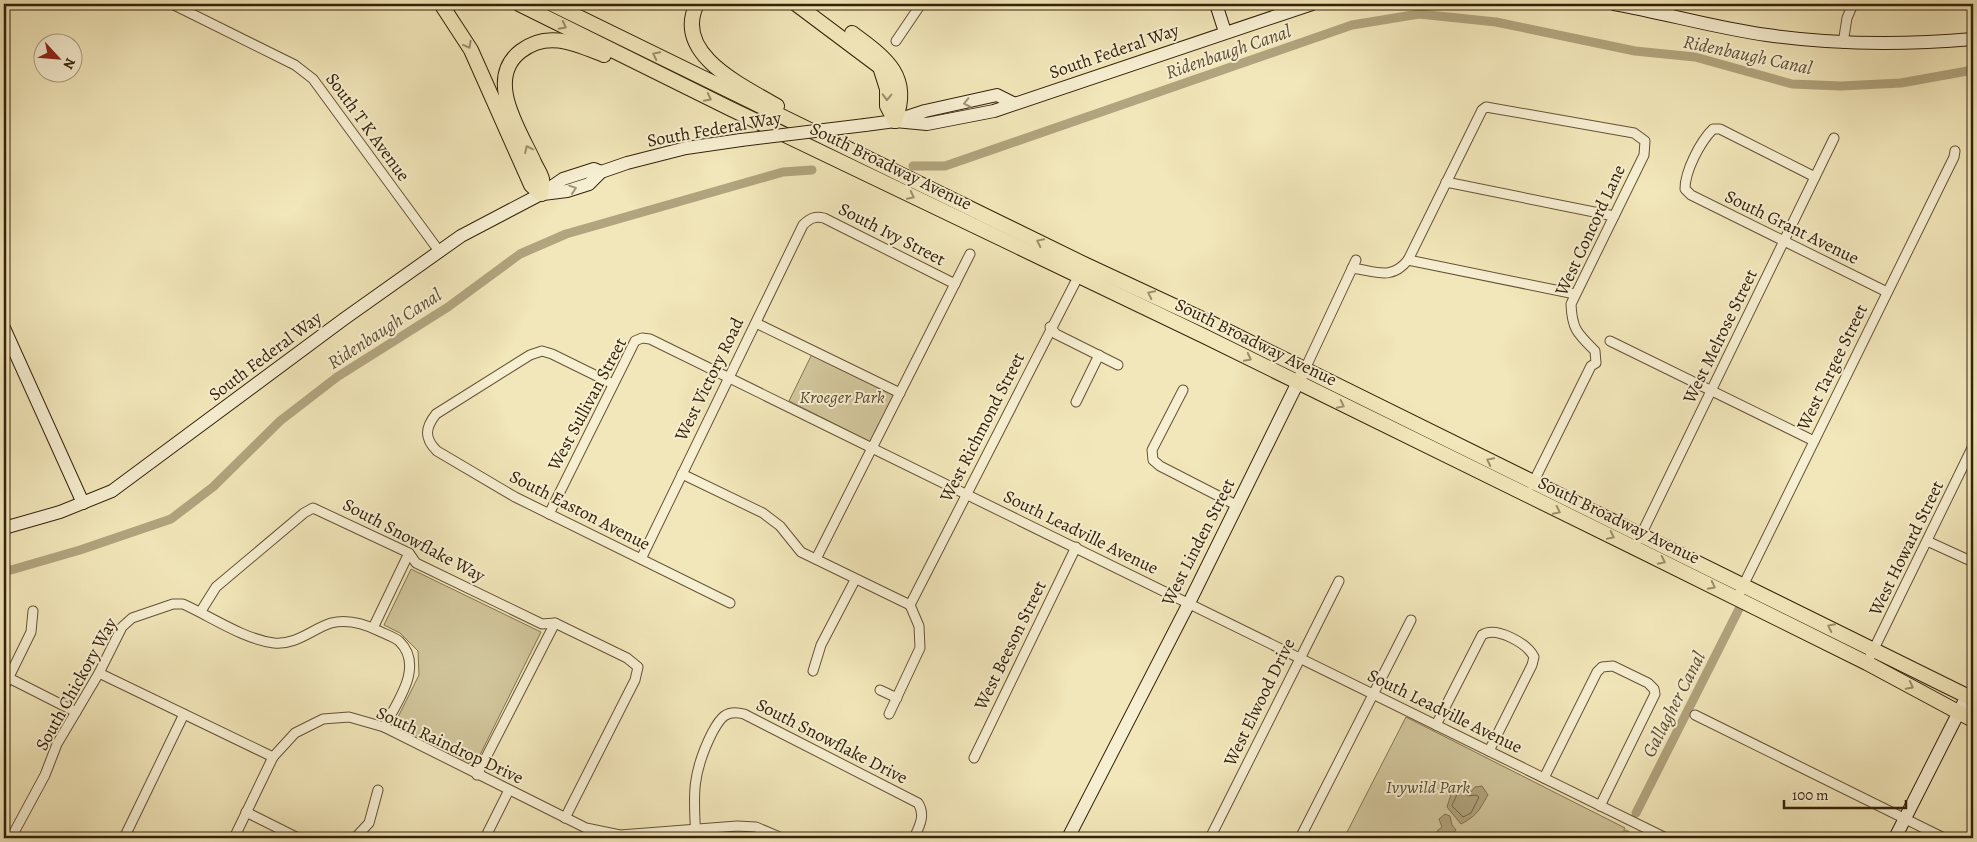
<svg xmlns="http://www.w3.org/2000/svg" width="1977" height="842" font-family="Alegreya,serif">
	<rect width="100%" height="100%" fill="#f2e7ba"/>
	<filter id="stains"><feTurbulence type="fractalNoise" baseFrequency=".004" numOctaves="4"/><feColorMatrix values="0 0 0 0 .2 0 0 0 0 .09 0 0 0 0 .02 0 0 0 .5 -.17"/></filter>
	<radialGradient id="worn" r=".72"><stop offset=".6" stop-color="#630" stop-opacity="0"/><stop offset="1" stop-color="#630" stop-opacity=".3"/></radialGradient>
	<!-- green -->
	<g fill="#d2c69c" stroke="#837452">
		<polygon points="813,352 895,393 871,442 789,401"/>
		<polygon points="411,569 541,632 475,765 394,725 419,675 418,651 400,633 384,625"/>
		<polygon points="1406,717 1625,828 1620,838 1344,838"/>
	</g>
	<!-- water -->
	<g fill="#b1a47e" stroke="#7f704f">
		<path d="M1459,784l7,1 5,7 4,-5 7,-1 6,9c-9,15 -10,20 -27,29l-14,-17 6,-19z"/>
		<polygon points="1445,814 1450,816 1452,825 1456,830 1449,838 1438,838 1437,831 1442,827 1439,819"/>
	</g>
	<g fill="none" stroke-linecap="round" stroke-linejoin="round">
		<!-- shore -->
		<polygon stroke="#726344" stroke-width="1" points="1460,789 1468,796 1476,795 1479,797 1471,813 1463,817 1452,806"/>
		<!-- canal -->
		<g stroke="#b1a47e" stroke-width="9">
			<polyline points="913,166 945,166 1352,25 1419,14 1496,22 1635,51 1695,57 1792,84 1841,86 1901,83 1973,70"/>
			<polyline points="4,572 80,550 171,519 213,487 280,421 337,377 448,307 520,254 566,234 783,172 812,170"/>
			<polyline points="1636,813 1739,609"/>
			<polyline points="1624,838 1626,834"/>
		</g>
		<defs>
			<g id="street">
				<polyline points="172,4 295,65 313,79 439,251"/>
				<polyline points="1668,13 1672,4"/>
				<polyline points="896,41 921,4"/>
				<polyline points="1843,43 1847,18 1853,4"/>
				<path d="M1815,177l-95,-48h-7c-13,13 -28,42 -28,60l6,6 196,97"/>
				<polyline points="1446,182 1614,216"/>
				<path d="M1408,260l74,-150 4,-3 148,26 11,8 -1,14 -73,149c1,25 6,29 24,47l1,12 -5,3 -59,119"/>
				<path d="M1352,268c24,3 39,13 56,-8l167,34"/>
				<polyline points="756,323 900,393"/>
				<polyline points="1050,327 1056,334 1118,365"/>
				<polyline points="1610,341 1814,441"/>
				<polyline points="1305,369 1356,260"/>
				<path d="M613,384l-61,-30 -10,-3 -12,4 -94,59c-11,14 -12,24 1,37l78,46 215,106"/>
				<polyline points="1183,390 1152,450 1153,460 1160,466 1236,505"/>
				<polyline points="1076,402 1099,355"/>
				<polyline points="682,474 763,513 780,526 801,552 910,605"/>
				<polyline points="549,514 635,341 642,338 650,339 1666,838"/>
				<polyline points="1639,539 1834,138"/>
				<polyline points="1927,541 1973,562"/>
				<path d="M641,559l162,-334c7,-7 12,-9 21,-7l131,66"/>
				<polyline points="816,559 970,254"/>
				<polyline points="1737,598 1954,157 1955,151"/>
				<polyline points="910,605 1080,273"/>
				<polyline points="201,611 216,587 304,513 313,508 409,553 416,563 542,624 555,623 627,658 638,667 635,680 565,818"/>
				<polyline points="373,628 409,553"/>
				<polyline points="1867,663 1973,446"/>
				<polyline points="813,671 821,645 855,580"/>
				<polyline points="99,673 273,757 295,733 323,719 349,717 384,727 586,828 620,835 737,826 756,827 782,838"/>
				<polyline points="5,676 76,712"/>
				<polyline points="4,687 31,632 33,611"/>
				<polyline points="880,690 897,698"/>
				<polyline points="889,714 920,648 919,626 910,605"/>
				<polyline points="1695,715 1944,838"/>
				<path d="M1436,725l46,-90c14,-9 45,8 52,22l-2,8 -43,86"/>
				<polyline points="974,758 1076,547"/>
				<polyline points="477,775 555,623"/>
				<polyline points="1544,778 1597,672 1602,667 1613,666 1648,683 1654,689 1655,694 1600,806"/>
				<polyline points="246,812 298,838"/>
				<path d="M11,838l34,-63 12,-31 42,-71 23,-46 10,-9 41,-14h10c29,13 60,35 91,39 23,2 38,-14 57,-20 16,-4 34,1 48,8 6,3 15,6 20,10 26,25 -2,61 -15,86"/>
				<polyline points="124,838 184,714"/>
				<polyline points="234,838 273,757"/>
				<polyline points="355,838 369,823 378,790"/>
				<polyline points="485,838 509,790"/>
				<path d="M696,838c-3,-44 -4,-65 16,-105 8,-15 14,-24 32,-19l174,89c8,12 1,24 -4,35"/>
				<polyline points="1210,838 1339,581"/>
				<polyline points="1300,838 1411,620"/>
			</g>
			<g id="secondary">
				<polyline points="1216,4 1225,32"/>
				<path d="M1614,4c51,9 102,24 153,31 69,10 137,10 206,4"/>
				<polyline points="895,121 927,124 994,111 1312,4"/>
				<polyline points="865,125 895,121 925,111 997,95 1013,103"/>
				<polyline points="543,194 567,191 589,184 601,172 627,163 686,148 741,140"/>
				<polyline points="4,328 83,503"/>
				<polyline points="4,528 60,512 112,491 344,319 461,236 541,194 563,179 594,169 601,172"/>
				<polyline points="1068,838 1189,603 1302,374"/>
				<polyline points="1895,838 1967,696"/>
			</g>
			<g id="primary">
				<polyline points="441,4 471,50 531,185 541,194"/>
				<polyline points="519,4 731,109 1204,336 1635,548 1867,663 1973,720"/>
				<polyline points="552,4 1084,264 1211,323 1973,699"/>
				<path d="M697,4c-25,50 46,82 80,102"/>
				<polyline points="796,4 880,67 887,89 887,106 895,121"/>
				<path d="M852,33c34,25 60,43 43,88"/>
				<path d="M541,194c0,-4 2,-10 1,-15 -1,-5 -6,-12 -8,-17 -14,-31 -50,-83 -13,-111 27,-21 55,-7 83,4"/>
			</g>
		</defs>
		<!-- street casing -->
		<use href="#street" stroke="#645335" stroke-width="11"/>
		<!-- secondary casing -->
		<use href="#secondary" stroke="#342209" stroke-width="14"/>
		<!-- primary casing -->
		<use href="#primary" stroke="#342209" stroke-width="16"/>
		<!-- street -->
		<use href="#street" stroke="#f7efd2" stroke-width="9"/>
		<!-- secondary -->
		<use href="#secondary" stroke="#f7efd2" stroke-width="12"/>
		<!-- primary -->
		<use href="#primary" stroke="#f2e7ba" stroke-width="14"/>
		<defs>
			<polyline id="secondary-bridge" points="741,140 865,125"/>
		</defs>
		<!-- secondary-bridge casing -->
		<use href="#secondary-bridge" stroke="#342209" stroke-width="14" stroke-linecap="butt"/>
		<!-- secondary-bridge -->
		<use href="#secondary-bridge" stroke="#f7efd2" stroke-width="12"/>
	</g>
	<!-- one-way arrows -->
	<defs><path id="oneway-chevron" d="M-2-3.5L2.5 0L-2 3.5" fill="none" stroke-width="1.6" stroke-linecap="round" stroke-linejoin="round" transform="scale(1.25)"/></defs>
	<g stroke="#9c8e6a">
		<use href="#oneway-chevron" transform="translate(563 26) rotate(27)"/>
		<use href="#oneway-chevron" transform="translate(468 45) rotate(61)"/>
		<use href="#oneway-chevron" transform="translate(656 55) rotate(-154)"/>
		<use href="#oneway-chevron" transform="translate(887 97) rotate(91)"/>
		<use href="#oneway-chevron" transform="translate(708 98) rotate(27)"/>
		<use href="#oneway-chevron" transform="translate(528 149) rotate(-115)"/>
		<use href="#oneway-chevron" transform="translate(911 196) rotate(26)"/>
		<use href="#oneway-chevron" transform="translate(1040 242) rotate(-154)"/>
		<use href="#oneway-chevron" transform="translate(1151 294) rotate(-154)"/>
		<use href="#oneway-chevron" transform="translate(1248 358) rotate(27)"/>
		<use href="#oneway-chevron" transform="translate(1341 405) rotate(26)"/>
		<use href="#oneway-chevron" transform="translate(1490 461) rotate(-154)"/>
		<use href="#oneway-chevron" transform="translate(1557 511) rotate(26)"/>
		<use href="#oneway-chevron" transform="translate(1611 536) rotate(26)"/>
		<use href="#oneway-chevron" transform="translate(1662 561) rotate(26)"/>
		<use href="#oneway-chevron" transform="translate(1712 586) rotate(27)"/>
		<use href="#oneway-chevron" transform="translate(1831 627) rotate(-154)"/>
		<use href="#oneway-chevron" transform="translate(1910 686) rotate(28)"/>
	</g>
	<g stroke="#9f9378">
		<use href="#oneway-chevron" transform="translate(967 103) rotate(168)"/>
		<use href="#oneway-chevron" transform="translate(573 189) rotate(-18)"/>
	</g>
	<g text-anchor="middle" stroke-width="4" stroke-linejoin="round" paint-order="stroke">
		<!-- street labels -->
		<g font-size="18" fill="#342209" stroke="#f7efd2">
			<text transform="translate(1114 51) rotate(-19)" y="6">South Federal Way</text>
			<text transform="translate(368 127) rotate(54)" y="6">South T K Avenue</text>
			<text transform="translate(714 129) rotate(-10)" y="6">South Federal Way</text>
			<text transform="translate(891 166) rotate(26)" y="6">South Broadway Avenue</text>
			<text transform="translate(1792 227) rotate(26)" y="6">South Grant Avenue</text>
			<text transform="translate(1590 230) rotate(-65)" y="6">West Concord Lane</text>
			<text transform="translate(892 234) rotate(27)" y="6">South Ivy Street</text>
			<text transform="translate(1720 336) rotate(-64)" y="6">West Melrose Street</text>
			<text transform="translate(1256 342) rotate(26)" y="6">South Broadway Avenue</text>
			<text transform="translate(265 356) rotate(-37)" y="6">South Federal Way</text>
			<text transform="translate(1832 367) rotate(-64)" y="6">West Targee Street</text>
			<text transform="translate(709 379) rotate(-64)" y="6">West Victory Road</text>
			<text transform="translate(587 404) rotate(-62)" y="6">West Sullivan Street</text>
			<text transform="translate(982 427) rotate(-63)" y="6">West Richmond Street</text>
			<text transform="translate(580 510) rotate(27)" y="6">South Easton Avenue</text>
			<text transform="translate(1619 520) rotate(26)" y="6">South Broadway Avenue</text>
			<text transform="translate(1081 532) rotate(26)" y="6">South Leadville Avenue</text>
			<text transform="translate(414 540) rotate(28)" y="6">South Snowflake Way</text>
			<text transform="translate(1198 542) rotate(-63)" y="6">West Linden Street</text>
			<text transform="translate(1906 548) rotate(-64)" y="6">West Howard Street</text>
			<text transform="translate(1010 645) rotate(-64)" y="6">West Beeson Street</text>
			<text transform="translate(76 684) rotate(-61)" y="6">South Chickory Way</text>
			<text transform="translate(1259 702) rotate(-64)" y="6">West Elwood Drive</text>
			<text transform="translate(1445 711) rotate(26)" y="6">South Leadville Avenue</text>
			<text transform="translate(832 741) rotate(27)" y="6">South Snowflake Drive</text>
			<text transform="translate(450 745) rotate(25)" y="6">South Raindrop Drive</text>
		</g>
		<!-- park labels -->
		<g font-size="18" font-style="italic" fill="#5c4b2e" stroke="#f7efd2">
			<text x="842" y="403">Kroeger Park</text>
			<text x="1428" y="793">Ivywild Park</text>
		</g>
		<!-- water labels -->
		<g font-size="19" font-style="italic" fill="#605032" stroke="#f7efd2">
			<text transform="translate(1228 51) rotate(-19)" y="7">Ridenbaugh Canal</text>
			<text transform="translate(1748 54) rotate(12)" y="7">Ridenbaugh Canal</text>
			<text transform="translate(384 328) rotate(-33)" y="7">Ridenbaugh Canal</text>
			<text transform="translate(1673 704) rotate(-63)" y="7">Gallagher Canal</text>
		</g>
	</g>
	<!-- margin -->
	<rect width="1977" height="842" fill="none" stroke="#f2e7ba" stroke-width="20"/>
	<rect x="5" y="5" width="1967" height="832" fill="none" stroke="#342209" stroke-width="2.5"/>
	<rect x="10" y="10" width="1957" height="822" fill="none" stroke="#342209"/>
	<!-- north arrow -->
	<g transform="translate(58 58) rotate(116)"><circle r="24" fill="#f7efd2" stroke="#a99d82"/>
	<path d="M0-4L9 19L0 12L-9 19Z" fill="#8f2418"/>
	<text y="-8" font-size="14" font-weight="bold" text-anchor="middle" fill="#342209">N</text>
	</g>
	<!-- scale -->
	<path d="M1784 800v8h122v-8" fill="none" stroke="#342209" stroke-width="2.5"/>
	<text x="1792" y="800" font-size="15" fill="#342209" stroke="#f7efd2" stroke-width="4" paint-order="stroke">100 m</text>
	<rect width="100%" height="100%" filter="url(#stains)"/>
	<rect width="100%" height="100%" fill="url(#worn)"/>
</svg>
